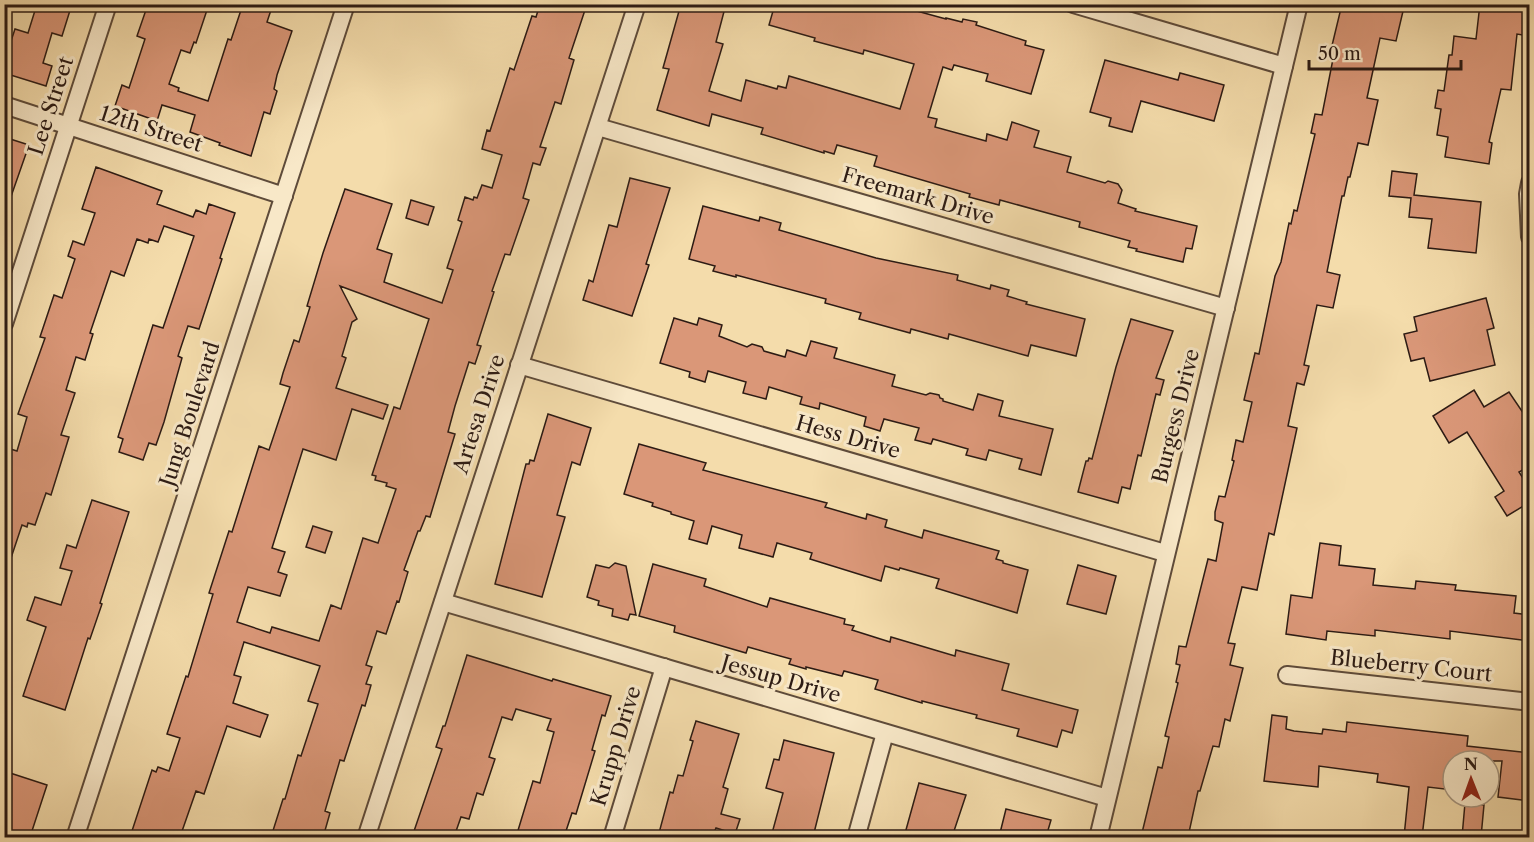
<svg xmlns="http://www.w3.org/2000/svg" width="1534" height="842" font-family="'Libre Caslon Text',serif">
	<rect width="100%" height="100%" fill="#f4dcab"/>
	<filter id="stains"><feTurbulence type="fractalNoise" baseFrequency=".00333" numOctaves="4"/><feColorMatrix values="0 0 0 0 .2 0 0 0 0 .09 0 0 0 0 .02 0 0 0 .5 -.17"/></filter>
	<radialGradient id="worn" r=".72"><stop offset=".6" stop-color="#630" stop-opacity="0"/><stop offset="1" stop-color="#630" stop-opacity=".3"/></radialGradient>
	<!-- building -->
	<g fill="#da9778" stroke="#2c1b14" stroke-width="1.5" fill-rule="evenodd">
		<polygon points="37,4 72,4 62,36 52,33 43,63 52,66 46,86 4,73 4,62 15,29 28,33"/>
		<polygon points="148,4 209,4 196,43 194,42 190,53 181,50 169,84 179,88 178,91 208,101 228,39 231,40 243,4 273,4 267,22 292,31 277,75 274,89 277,91 270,114 264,112 251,156 219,145 220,143 190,132 195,115 162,105 157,121 115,106 122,85 129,88 145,39 137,36"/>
		<path d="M540,4h47l-18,54 5,2 -13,44 -6,-2 -15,45 6,1 -6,17 -7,-2 -10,35 6,2 -19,55 -5,-1 -13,37 2,1 -17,53 4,1 -6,18 -6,-2 -14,44 -7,26 7,2 -25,83 -4,-1 -6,15h-2l-14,39 4,2 -9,30 -2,-1 -11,33 -9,-3 -11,34 6,2 -6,17 5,1 -6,21 -3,-1 -18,56 -4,-1 -15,51 5,2 -6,21 -10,-3 -2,6h-41l12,-38h2l13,-44 3,1 17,-52 -10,-3 12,-35 -76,-24 -10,33 7,2 -8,26 35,12 -8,22 -33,-11 -23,68 -8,-3 -16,46h-50l22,-67 4,2 2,-5 11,4 11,-33 -13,-4 19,-58 2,1 25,-83 -4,-1 20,-62 3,1 27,-86 10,4 21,-63 -10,-3 3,-11 11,-33 5,2 11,-35 -3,-1 16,-53 22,-64 47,15 -15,45 15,5 -8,28 58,21 11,-33 -6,-2 15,-46 -4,-2 7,-23 8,3 1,-3 3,1 5,-13 10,3 10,-33 -20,-6 5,-19 3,1 20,-63 4,2 18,-54 4,1zM340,286l89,33 -29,90 -6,-2 -22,68 4,1 -1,4 12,3 -1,3 10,3 -18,54 -15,-5 -22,71 -10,-4 -12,36 -47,-14 -2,6 -33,-11 11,-35 32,9 7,-21 -9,-3 7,-20 -13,-4 31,-99 33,11 16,-51 31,10 5,-14 -52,-17 10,-30 -4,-2 10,-34 5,-3z"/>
		<polygon points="681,4 726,4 716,42 723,44 709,91 741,101 746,80 777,89 778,86 786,88 789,76 900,109 914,64 864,50 863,54 814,41 815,38 769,25 775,4 903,4 902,7 946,19 946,18 962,22 963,19 977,22 976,25 1026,41 1025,45 1044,50 1031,94 986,81 988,74 954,65 952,70 943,67 928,117 937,119 935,127 986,141 987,134 1007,140 1012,122 1039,131 1034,147 1071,157 1067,172 1105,183 1108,181 1118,184 1122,190 1118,203 1136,209 1135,211 1197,226 1192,249 1186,248 1183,262 1136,251 1137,249 1128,247 1130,241 1079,227 1080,222 1000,200 999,205 969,197 970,194 874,166 877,156 837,145 834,154 824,151 824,153 761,134 763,128 712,114 709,126 657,110 669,69 663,68"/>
		<polygon points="1342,4 1393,4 1404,7 1396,41 1380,38 1367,98 1378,100 1368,145 1358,143 1350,177 1348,177 1344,196 1342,196 1327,272 1340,275 1333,308 1317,305 1304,365 1309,366 1304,385 1297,383 1288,426 1297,428 1274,535 1269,533 1257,590 1242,587 1228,643 1235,644 1230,665 1243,668 1230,721 1225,719 1219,747 1213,746 1200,791 1198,791 1188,837 1141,837 1158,767 1162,768 1169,737 1165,736 1178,683 1176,682 1180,665 1176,664 1179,646 1186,647 1208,559 1216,561 1223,523 1215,520 1215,512 1219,496 1225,497 1234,461 1232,460 1236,440 1243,442 1252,402 1244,400 1255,353 1259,354 1275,276 1281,262 1289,223 1291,224 1294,210 1297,211 1315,134 1311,133 1315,114 1322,115 1333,59 1329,58"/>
		<polygon points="1480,4 1530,4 1530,36 1517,34 1511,90 1501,89 1489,142 1492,143 1489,164 1445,157 1448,137 1437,135 1441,109 1435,108 1438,90 1444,91 1449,55 1452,55 1454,36 1476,39"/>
		<polygon points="1105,60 1178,80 1180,73 1224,85 1214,121 1141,101 1132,132 1109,126 1111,118 1090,112"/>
		<polygon points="4,137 29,145 7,208 4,208"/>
		<polygon points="96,167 162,191 157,204 193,217 196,210 206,214 209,204 235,213 220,258 222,259 199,329 188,326 178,356 182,358 164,422 156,445 149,443 143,460 119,452 123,439 118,437 153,325 163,328 194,236 164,226 158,242 149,239 148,243 137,239 124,276 111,271 90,333 93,334 85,360 76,357 66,390 75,393 61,435 69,437 51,495 46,493 35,525 28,523 27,527 22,525 8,567 4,567 4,447 17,451 27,417 18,414 45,338 40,337 54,295 62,298 75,259 68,256 73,241 84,245 95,213 82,209"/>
		<polygon points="1392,171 1417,174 1414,195 1481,202 1476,253 1428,248 1432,219 1409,217 1411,198 1389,196"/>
		<polygon points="630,178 670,188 646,264 649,265 632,316 583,300 589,280 593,282 609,225 617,227"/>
		<polygon points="411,200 434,207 428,225 406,218"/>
		<polygon points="703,206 759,221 760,217 781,223 779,230 876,258 958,275 957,280 990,289 991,285 1009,290 1007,296 1027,302 1026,304 1085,319 1076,356 1031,345 1028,356 949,334 948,339 911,329 910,333 859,319 861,313 825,303 826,299 736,275 736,277 713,271 715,266 689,259"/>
		<polygon points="1486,298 1494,328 1487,330 1495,365 1430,381 1424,358 1411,361 1404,334 1417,331 1414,317"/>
		<polygon points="674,318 697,325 699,318 722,325 719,336 747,347 752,344 762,347 764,351 785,357 787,350 806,356 811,341 837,348 834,358 895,375 892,386 926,395 930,393 939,395 940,398 943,399 943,401 973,410 978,394 1003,401 999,416 1053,429 1041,475 1019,469 1022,459 989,450 986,460 966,455 968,449 933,439 931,444 915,440 919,428 884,419 880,431 864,426 866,417 820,403 819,409 800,404 802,397 769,387 766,399 743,393 746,382 708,371 705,382 689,377 690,372 660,363"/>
		<polygon points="1131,319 1173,331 1156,378 1164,380 1160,395 1156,394 1141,456 1138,455 1130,489 1122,487 1118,503 1078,492 1086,461 1088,461 1089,458 1092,459 1116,367"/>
		<polygon points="1474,390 1484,407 1509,392 1530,423 1530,466 1519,472 1530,489 1530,502 1507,516 1495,497 1504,491 1467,432 1449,443 1433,416"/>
		<polygon points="548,414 591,428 580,465 572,462 557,515 565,517 542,597 495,584 526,464 529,464 530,460 534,461"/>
		<polygon points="639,444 706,463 703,470 827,503 825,507 866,519 867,514 887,520 885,527 922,538 924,530 999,551 996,559 1003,561 1003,563 1028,570 1017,613 936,588 939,579 900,568 899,570 885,566 881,581 810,559 812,553 777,543 773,557 739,548 742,535 712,526 707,544 689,539 694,521 671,514 671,512 652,506 653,503 624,494"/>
		<polygon points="92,500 129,512 100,603 102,604 90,639 88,638 65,710 23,696 46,627 27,620 35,597 61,605 72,571 60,568 67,545 76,548"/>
		<polygon points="313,526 332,532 325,553 306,547"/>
		<polygon points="1320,543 1341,546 1339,565 1375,569 1373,585 1415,589 1416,581 1456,585 1455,590 1516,596 1514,613 1530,615 1530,641 1450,631 1450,639 1375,630 1375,636 1327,631 1326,640 1286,634 1291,595 1312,598"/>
		<polygon points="615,563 626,566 636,615 630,614 628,620 612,616 613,609 598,605 599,601 587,597 596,565 609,568"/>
		<polygon points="653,564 706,579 704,586 767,607 770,598 845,619 844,624 854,626 852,630 890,642 891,637 955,656 956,650 1009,664 1002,690 1078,710 1072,733 1062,730 1057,747 1017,736 1019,729 976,718 977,715 922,701 922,703 875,689 878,680 844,671 842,676 806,667 806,669 789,664 791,659 748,647 746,653 674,632 675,626 639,616"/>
		<polygon points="1078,565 1116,576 1106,614 1067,604"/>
		<polygon points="467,655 552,681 553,679 611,696 605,716 602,715 592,750 595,751 576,814 572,813 564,837 516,837 533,781 540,783 554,732 547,730 551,719 516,709 512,720 502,717 489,757 495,759 483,795 477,793 469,819 461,817 454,837 412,837 442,749 436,747 443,726 445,726"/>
		<polygon points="1272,715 1287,717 1286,729 1294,731 1322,734 1323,729 1346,732 1347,722 1468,736 1467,746 1530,753 1530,801 1498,797 1502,761 1453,761 1453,790 1428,787 1422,837 1404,837 1409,787 1377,782 1378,774 1319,766 1318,787 1264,781"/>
		<polygon points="696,721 739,734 723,787 728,789 721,814 740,819 735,834 716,828 712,837 671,837 659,833 670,792 673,793 678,775 683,776 693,741 690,740"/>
		<polygon points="784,740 834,753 813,837 771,837 783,793 766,788 774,759 779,760"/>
		<polygon points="4,771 47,785 30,837 4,837"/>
		<polygon points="919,783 966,795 952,837 904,837"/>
		<polygon points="1465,803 1484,805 1481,837 1462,837"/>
		<polygon points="1006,809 1051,820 1046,837 999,837"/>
	</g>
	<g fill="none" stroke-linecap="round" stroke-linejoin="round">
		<defs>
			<g id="street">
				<polyline points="1073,4 1284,66"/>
				<polyline points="4,105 284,196"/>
				<polyline points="598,127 1226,308"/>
				<polyline points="1530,183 1528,194 1530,237"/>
				<polyline points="4,324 108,4"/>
				<polyline points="519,365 1165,553"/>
				<polyline points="443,602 1107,798"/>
				<polyline points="1287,675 1530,702"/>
				<polyline points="75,838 346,4"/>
				<polyline points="366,838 637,4"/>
				<polyline points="612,838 664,667"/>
				<polyline points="856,838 885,733"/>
				<polyline points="1098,838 1299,4"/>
			</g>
		</defs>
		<!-- street casing -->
		<use href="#street" stroke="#5e4b3a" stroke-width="20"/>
		<!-- street -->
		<use href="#street" stroke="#f8e8c8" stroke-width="16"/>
	</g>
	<g text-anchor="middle" stroke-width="6" stroke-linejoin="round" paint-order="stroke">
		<!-- street labels -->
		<g font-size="21" fill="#2c1b14" stroke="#f8e8c8">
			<text transform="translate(51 106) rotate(-72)" y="7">Lee Street</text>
			<text transform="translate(151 129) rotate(18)" y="7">12th Street</text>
			<text transform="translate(918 196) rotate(16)" y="7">Freemark Drive</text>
			<text transform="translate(190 414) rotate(-72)" y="7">Jung Boulevard</text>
			<text transform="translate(479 414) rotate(-72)" y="7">Artesa Drive</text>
			<text transform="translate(1176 416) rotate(-76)" y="7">Burgess Drive</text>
			<text transform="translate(848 437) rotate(16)" y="7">Hess Drive</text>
			<text transform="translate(1411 666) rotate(6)" y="7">Blueberry Court</text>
			<text transform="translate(781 679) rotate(16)" y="7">Jessup Drive</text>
			<text transform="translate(616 746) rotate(-73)" y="7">Krupp Drive</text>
		</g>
	</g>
	<!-- margin -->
	<rect width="1534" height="842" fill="none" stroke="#f4dcab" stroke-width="24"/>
	<rect x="6" y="6" width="1522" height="830" fill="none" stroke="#2c1b14" stroke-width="3"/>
	<rect x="12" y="12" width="1510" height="818" fill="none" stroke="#2c1b14" stroke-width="1.5"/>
	<!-- north arrow -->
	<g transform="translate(1471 779) rotate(359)"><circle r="28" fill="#f8e8c8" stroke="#a69680" stroke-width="1.5"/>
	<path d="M0-4.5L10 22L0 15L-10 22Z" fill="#8f2418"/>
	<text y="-9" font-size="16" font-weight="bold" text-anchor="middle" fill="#2c1b14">N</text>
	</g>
	<!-- scale -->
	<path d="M1309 60v9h152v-9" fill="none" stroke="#2c1b14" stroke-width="3"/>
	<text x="1318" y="60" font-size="18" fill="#2c1b14" stroke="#f8e8c8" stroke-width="4.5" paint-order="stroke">50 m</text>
	<rect width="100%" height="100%" filter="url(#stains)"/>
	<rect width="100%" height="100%" fill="url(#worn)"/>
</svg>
